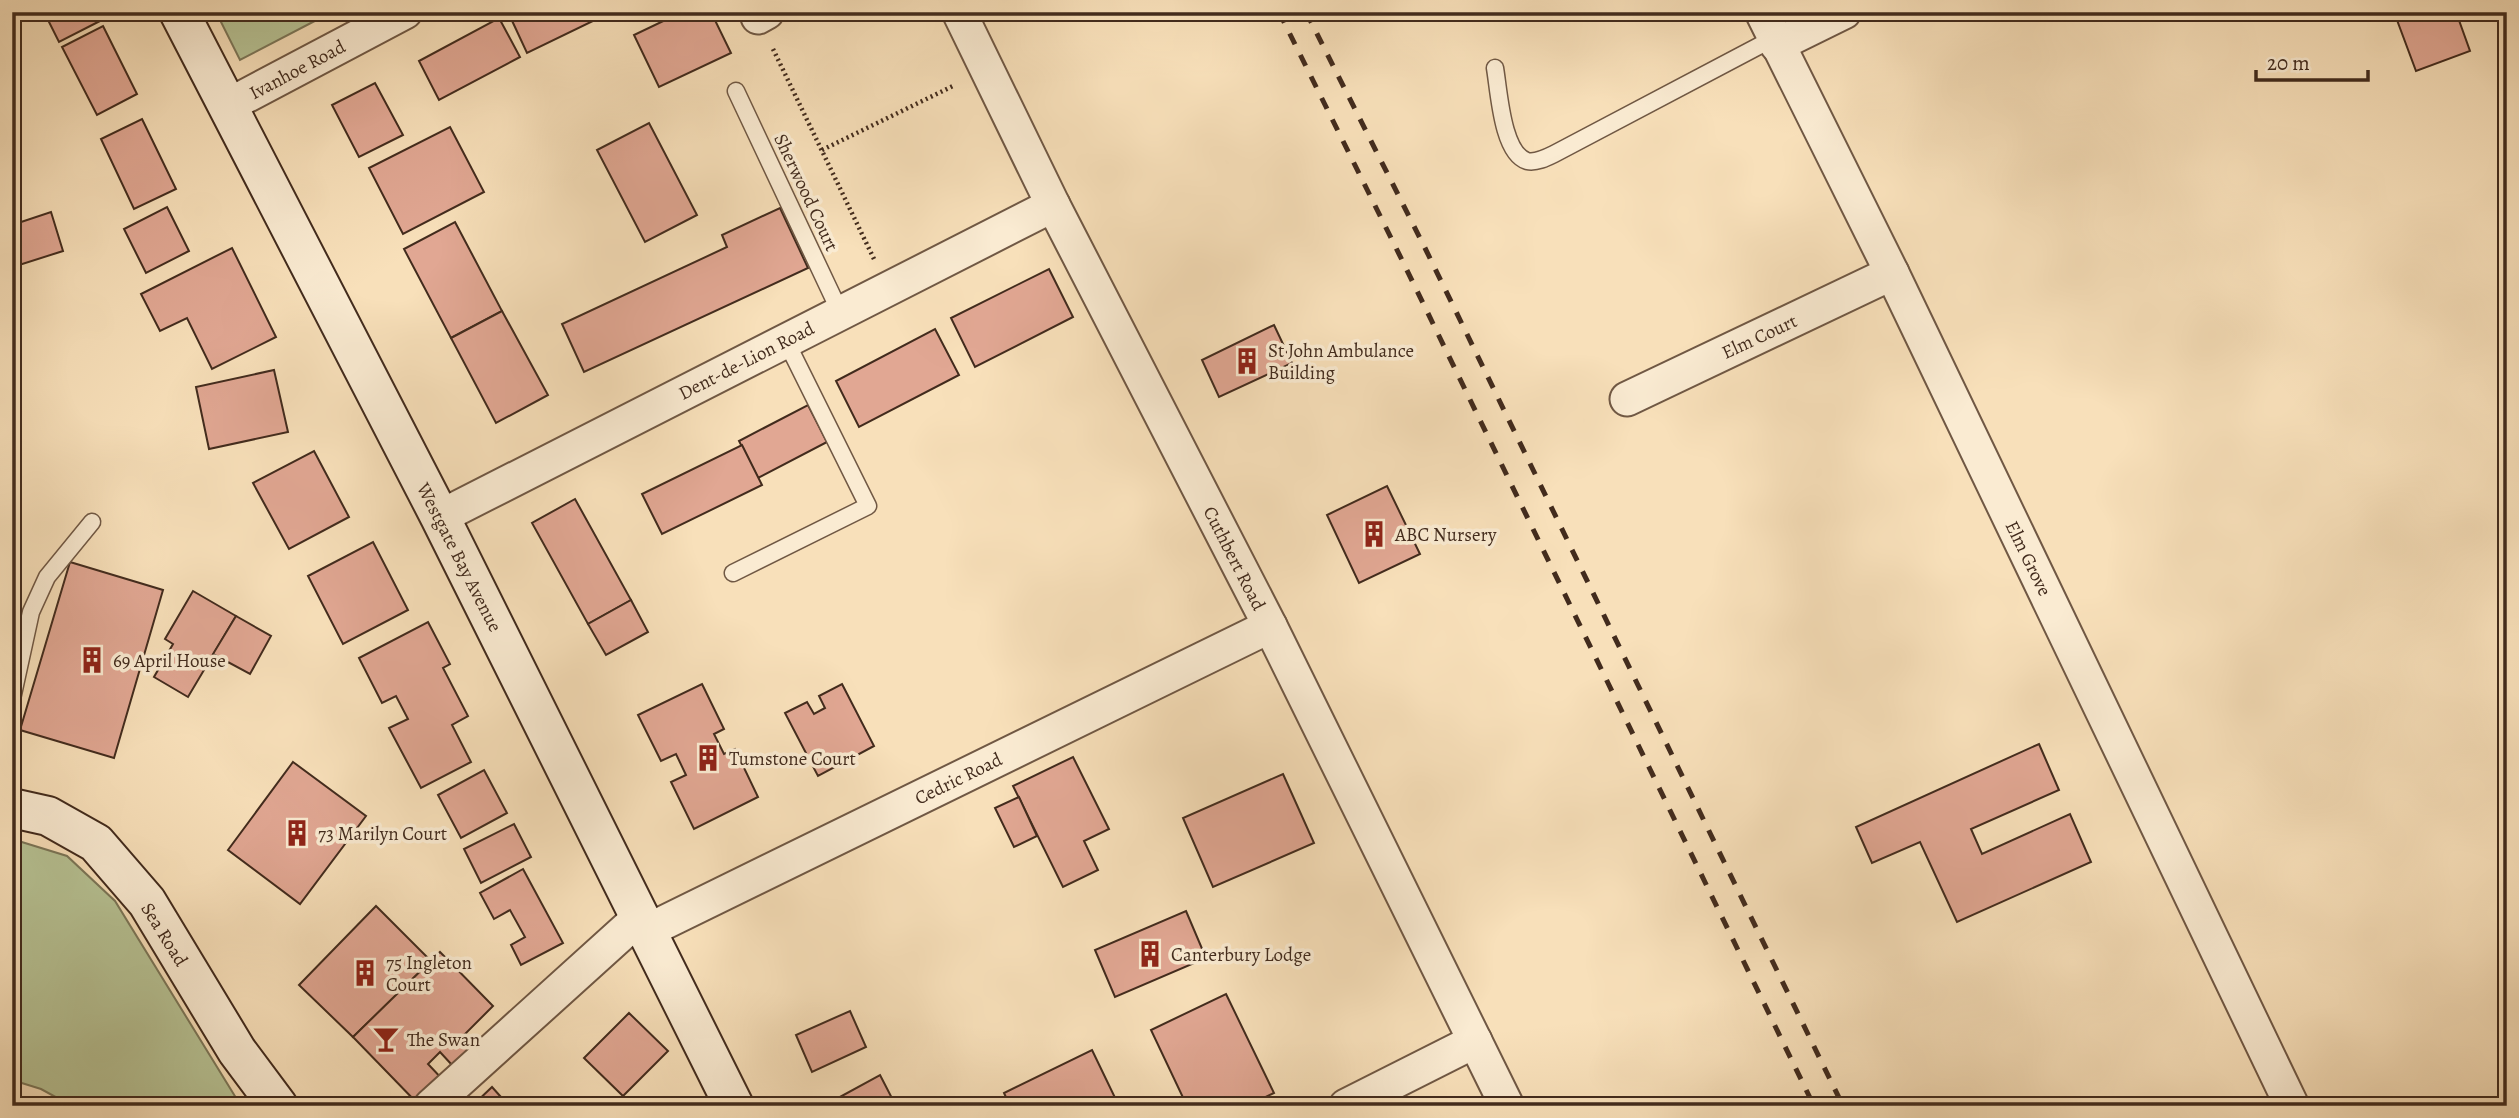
<svg xmlns="http://www.w3.org/2000/svg" width="2519" height="1118" font-family="Alegreya,serif">
	<rect width="100%" height="100%" fill="#f8e0ba"/>
	<filter id="stains"><feTurbulence type="fractalNoise" baseFrequency=".00286" numOctaves="4"/><feColorMatrix values="0 0 0 0 .2 0 0 0 0 .09 0 0 0 0 .02 0 0 0 .5 -.17"/></filter>
	<radialGradient id="worn" r=".72"><stop offset=".6" stop-color="#630" stop-opacity="0"/><stop offset="1" stop-color="#630" stop-opacity=".3"/></radialGradient>
	<!-- green -->
	<g fill="#b7c395" stroke="#7c7759" stroke-width="2">
		<polygon points="216,12 332,12 240,60"/>
		<polygon points="12,839 67,856 115,901 241,1106 72,1106 41,1089 12,1080"/>
	</g>
	<!-- building -->
	<g fill="#e1a793" stroke="#422b1d" stroke-width="2">
		<polygon points="44,12 95,12 100,21 59,42"/>
		<polygon points="508,12 592,12 595,20 527,53"/>
		<polygon points="682,12 711,12 731,53 659,87 634,35"/>
		<polygon points="2394,12 2456,12 2470,51 2416,71"/>
		<polygon points="499,18 520,57 439,100 419,61"/>
		<polygon points="103,26 137,94 97,115 62,47"/>
		<polygon points="375,83 403,135 359,157 332,105"/>
		<polygon points="142,119 176,189 134,209 101,139"/>
		<polygon points="649,123 697,215 645,242 597,150"/>
		<polygon points="450,127 484,192 403,234 369,168"/>
		<polygon points="167,207 189,251 146,273 124,229"/>
		<polygon points="780,208 808,268 584,372 562,324 727,247 722,235"/>
		<polygon points="51,212 63,251 16,266 12,254 12,225"/>
		<polygon points="455,222 502,311 451,338 404,249"/>
		<polygon points="232,248 276,337 212,369 187,318 160,331 141,294"/>
		<polygon points="1049,269 1073,317 975,367 951,318"/>
		<polygon points="502,311 548,395 496,423 451,338"/>
		<polygon points="1274,325 1292,363 1219,397 1202,360"/>
		<polygon points="935,329 959,375 859,427 836,381"/>
		<polygon points="274,370 288,432 209,449 196,387"/>
		<polygon points="808,405 827,442 758,478 739,441"/>
		<polygon points="742,445 762,485 662,534 642,494"/>
		<polygon points="314,451 349,517 289,549 253,483"/>
		<polygon points="1387,486 1420,554 1359,583 1327,515"/>
		<polygon points="575,499 631,600 588,624 532,523"/>
		<polygon points="373,542 408,610 343,644 308,576"/>
		<polygon points="70,562 163,590 114,758 20,730"/>
		<polygon points="193,591 236,616 188,697 154,677 173,644 165,639"/>
		<polygon points="631,600 648,632 606,655 588,624"/>
		<polygon points="236,616 271,636 250,674 213,654"/>
		<polygon points="428,622 450,664 443,668 468,716 452,725 471,762 421,788 389,728 408,719 396,696 382,703 359,658"/>
		<polygon points="702,684 724,729 714,734 724,754 735,749 758,797 694,829 671,782 686,775 676,754 661,761 638,715"/>
		<polygon points="842,684 874,746 818,776 785,713 807,702 814,714 825,708 819,696"/>
		<polygon points="2039,744 2059,790 1971,829 1982,854 2070,814 2091,862 1957,922 1920,842 1872,863 1856,827"/>
		<polygon points="1073,757 1109,829 1084,841 1098,870 1063,887 1013,786"/>
		<polygon points="293,762 366,816 300,904 228,850"/>
		<polygon points="484,770 507,813 461,838 438,795"/>
		<polygon points="1283,774 1314,843 1213,887 1183,818"/>
		<polygon points="1019,797 1037,836 1014,847 995,808"/>
		<polygon points="514,824 531,857 481,883 464,849"/>
		<polygon points="523,869 563,943 521,965 511,945 525,937 510,910 494,919 480,893"/>
		<polygon points="376,906 431,961 353,1037 299,985"/>
		<polygon points="1186,911 1206,958 1115,997 1095,950"/>
		<polygon points="440,952 493,1006 461,1038 470,1048 452,1065 440,1052 428,1064 445,1082 420,1106 353,1037"/>
		<polygon points="1226,994 1274,1093 1247,1106 1187,1106 1151,1030"/>
		<polygon points="850,1011 866,1047 812,1072 796,1035"/>
		<polygon points="629,1013 668,1051 623,1096 584,1058"/>
		<polygon points="1092,1050 1119,1106 1010,1106 1004,1093"/>
		<polygon points="880,1075 896,1106 828,1106 827,1104"/>
		<polygon points="492,1087 509,1106 472,1106"/>
	</g>
	<g fill="none" stroke-linecap="round" stroke-linejoin="round">
		<defs>
			<g id="lane">
				<path d="M1495,68c4,23 7,85 32,93 9,2 19,-3 27,-7l220,-116"/>
				<polyline points="736,91 840,312"/>
				<polyline points="733,573 868,506 785,339"/>
				<polyline points="12,699 31,612 47,577 92,522"/>
			</g>
			<g id="street">
				<polyline points="959,12 1053,205 1270,626 1507,1106"/>
				<polyline points="1762,12 1892,273 2292,1106"/>
				<polyline points="758,17 767,12"/>
				<polyline points="1777,45 1844,12"/>
				<polyline points="227,106 405,12"/>
				<polyline points="1627,399 1892,273"/>
				<polyline points="440,517 1053,205"/>
				<polyline points="647,931 1270,626"/>
				<polyline points="431,1106 640,917"/>
				<polyline points="1346,1106 1475,1041"/>
			</g>
			<g id="secondary">
				<polyline points="179,12 440,517 734,1106"/>
				<polyline points="12,808 48,816 96,843 147,902 237,1051 278,1106"/>
			</g>
		</defs>
		<!-- lane casing -->
		<use href="#lane" stroke="#705844" stroke-width="19"/>
		<!-- street casing -->
		<use href="#street" stroke="#705844" stroke-width="37"/>
		<!-- secondary casing -->
		<use href="#secondary" stroke="#422b1d" stroke-width="42"/>
		<!-- path -->
		<g stroke="#422b1d" stroke-width="4.5" stroke-dasharray="2 3.5" stroke-linecap="butt">
			<polyline points="773,49 874,259"/>
			<polyline points="822,150 955,85"/>
			<polyline points="12,1095 35,1106"/>
		</g>
		<!-- lane -->
		<use href="#lane" stroke="#faebd2" stroke-width="16"/>
		<!-- street -->
		<use href="#street" stroke="#faebd2" stroke-width="33"/>
		<!-- secondary -->
		<use href="#secondary" stroke="#faebd2" stroke-width="38"/>
		<!-- rail -->
		<g stroke="#422b1d" stroke-width="5" stroke-dasharray="12 12" stroke-linecap="butt">
			<polyline points="1279,12 1402,260 1814,1106"/>
			<polyline points="1306,12 1425,248 1843,1106"/>
		</g>
	</g>
	<!-- icons -->
	<defs>
		<symbol id="building-bare" viewBox="-9 -9 18 18"><path d="M-4-6H4V6H1V3H-1V6H-4ZM-2.5-4.3h1.7v1.8h-1.7ZM.8-4.3h1.7v1.8H.8ZM-2.5-1h1.7V.8h-1.7ZM.8-1h1.7V.8H.8Z" fill="#8f2418" stroke="#faebd2" stroke-width="2.5" paint-order="stroke"/></symbol>
		<symbol id="bar-bare" viewBox="-9 -9 18 18"><path d="M-6-5H6L.8 .8V4.5H3.5V6h-7V4.5H-.8V.8Z" fill="#8f2418" stroke="#faebd2" stroke-width="2.5" paint-order="stroke"/></symbol>
	</defs>
	<g fill-rule="evenodd">
		<use href="#building-bare" x="1228" y="342" width="38" height="38"/>
		<use href="#building-bare" x="1355" y="515" width="38" height="38"/>
		<use href="#building-bare" x="73" y="641" width="38" height="38"/>
		<use href="#building-bare" x="689" y="739" width="38" height="38"/>
		<use href="#building-bare" x="278" y="814" width="38" height="38"/>
		<use href="#building-bare" x="1131" y="935" width="38" height="38"/>
		<use href="#building-bare" x="346" y="954" width="38" height="38"/>
		<use href="#bar-bare" x="367" y="1020" width="38" height="38"/>
	</g>
	<g text-anchor="middle" stroke-width="7" stroke-linejoin="round" paint-order="stroke">
		<!-- street labels -->
		<g font-size="19" fill="#422b1d" stroke="#faebd2">
			<text transform="translate(297 69) rotate(-28)" y="7">Ivanhoe Road</text>
			<text transform="translate(807 192) rotate(65)" y="7">Sherwood Court</text>
			<text transform="translate(1759 336) rotate(-25)" y="7">Elm Court</text>
			<text transform="translate(746 360) rotate(-27)" y="7">Dent-de-Lion Road</text>
			<text transform="translate(460 557) rotate(63)" y="7">Westgate Bay Avenue</text>
			<text transform="translate(1235 558) rotate(63)" y="7">Cuthbert Road</text>
			<text transform="translate(2029 558) rotate(64)" y="7">Elm Grove</text>
			<text transform="translate(958 778) rotate(-26)" y="7">Cedric Road</text>
			<text transform="translate(165 934) rotate(58)" y="7">Sea Road</text>
		</g>
		<!-- poi labels -->
		<g font-size="19" fill="#422b1d" stroke="#faebd2" text-anchor="start">
			<text x="1268" y="357">St John Ambulance<tspan x="1268" dy="22">Building</tspan></text>
			<text x="1395" y="541">ABC Nursery</text>
			<text x="113" y="667">69 April House</text>
			<text x="729" y="765">Tumstone Court</text>
			<text x="318" y="840">73 Marilyn Court</text>
			<text x="1171" y="961">Canterbury Lodge</text>
			<text x="386" y="969">75 Ingleton<tspan x="386" dy="22">Court</tspan></text>
			<text x="407" y="1046">The Swan</text>
		</g>
	</g>
	<!-- margin -->
	<rect width="2519" height="1118" fill="none" stroke="#f8e0ba" stroke-width="42"/>
	<rect x="14" y="14" width="2491" height="1090" fill="none" stroke="#422b1d" stroke-width="3.5"/>
	<rect x="21" y="21" width="2477" height="1076" fill="none" stroke="#422b1d" stroke-width="2"/>
	<!-- scale -->
	<path d="M2256 70v10h112v-10" fill="none" stroke="#422b1d" stroke-width="3.5"/>
	<text x="2267" y="70" font-size="21" fill="#422b1d" stroke="#faebd2" stroke-width="5" paint-order="stroke">20 m</text>
	<rect width="100%" height="100%" filter="url(#stains)"/>
	<rect width="100%" height="100%" fill="url(#worn)"/>
</svg>
